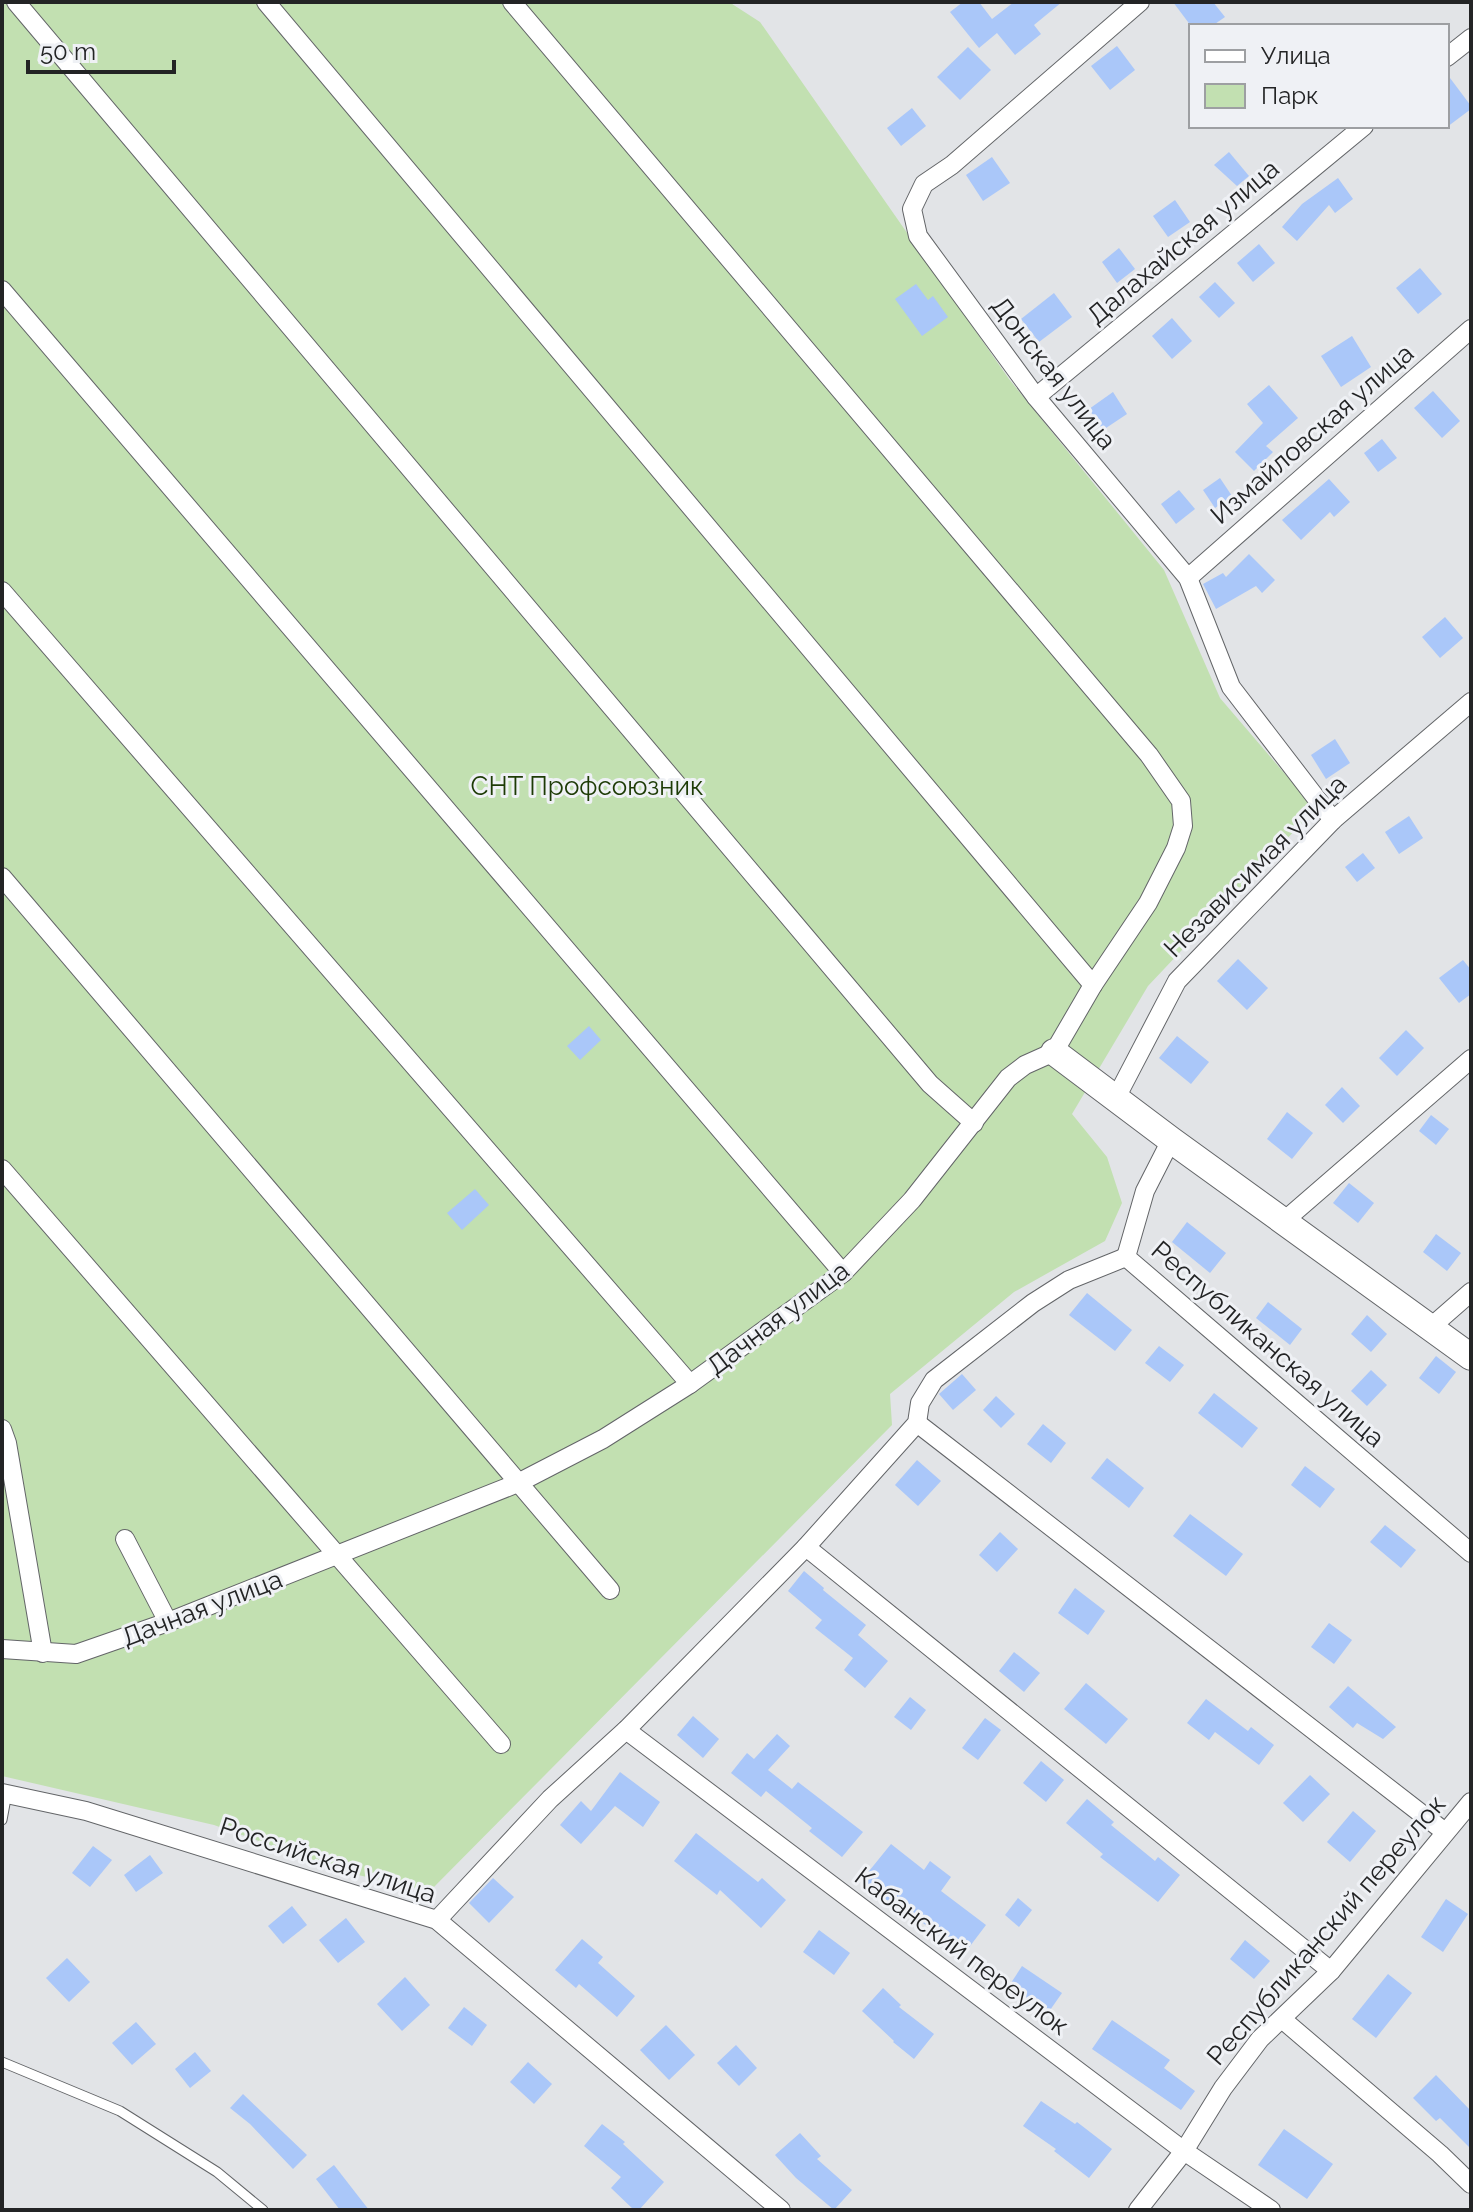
<svg xmlns="http://www.w3.org/2000/svg" width="1473" height="2212" font-family="Raleway,sans-serif">
	<rect width="100%" height="100%" fill="#e2e4e7"/>
	<!-- green -->
	<polygon fill="#c2e0b1" points="2,2 729,2 760,22 1009,379 1164,570 1220,698 1315,809 1148,986 1072,1114 1107,1157 1122,1203 1105,1241 1014,1292 890,1394 892,1425 430,1891 349,1873 214,1825 2,1776"/>
	<!-- building -->
	<g fill="#aac7f9">
		<polygon points="963,2 979,2 992,19 1014,2 1062,2 1034,25 1041,34 1015,55 997,33 979,48 950,12"/>
		<polygon points="1173,2 1213,2 1225,17 1212,26 1191,26"/>
		<polygon points="1117,46 1135,70 1110,90 1091,66"/>
		<polygon points="968,47 991,70 960,100 937,77"/>
		<polygon points="1447,74 1471,106 1471,109 1447,127"/>
		<polygon points="912,108 926,126 901,146 887,128"/>
		<polygon points="1229,152 1249,176 1237,186 1214,165"/>
		<polygon points="992,157 1010,183 983,201 966,175"/>
		<polygon points="1338,178 1353,199 1335,213 1329,205 1297,241 1282,227 1302,204"/>
		<polygon points="1175,200 1190,222 1168,237 1153,216"/>
		<polygon points="1259,244 1275,263 1253,282 1237,263"/>
		<polygon points="1119,248 1135,269 1117,283 1102,262"/>
		<polygon points="1420,268 1442,294 1418,314 1396,288"/>
		<polygon points="1215,282 1235,303 1219,318 1199,297"/>
		<polygon points="916,284 928,300 933,296 948,317 922,336 895,299"/>
		<polygon points="1054,293 1072,317 1039,342 1021,319"/>
		<polygon points="1172,318 1192,341 1172,359 1152,336"/>
		<polygon points="1352,336 1371,367 1341,387 1321,356"/>
		<polygon points="1269,385 1298,418 1266,446 1273,452 1254,471 1235,452 1263,423 1247,404"/>
		<polygon points="1433,391 1460,421 1442,438 1414,408"/>
		<polygon points="1113,392 1127,414 1103,430 1089,409"/>
		<polygon points="1382,439 1397,458 1378,472 1364,453"/>
		<polygon points="1220,478 1232,496 1215,508 1203,490"/>
		<polygon points="1329,479 1350,502 1334,517 1330,512 1301,540 1282,520"/>
		<polygon points="1179,490 1195,509 1176,524 1161,504"/>
		<polygon points="1249,554 1275,580 1262,593 1256,586 1216,609 1203,584 1223,573 1226,577"/>
		<polygon points="1445,617 1463,638 1440,658 1422,637"/>
		<polygon points="1335,739 1350,763 1326,779 1311,755"/>
		<polygon points="1409,816 1423,838 1399,854 1385,832"/>
		<polygon points="1363,853 1375,868 1357,882 1345,867"/>
		<polygon points="1238,959 1268,988 1247,1010 1217,981"/>
		<polygon points="1463,960 1471,970 1471,994 1459,1003 1439,978"/>
		<polygon points="589,1026 601,1040 580,1060 567,1046"/>
		<polygon points="1406,1030 1424,1048 1397,1076 1379,1058"/>
		<polygon points="1177,1036 1209,1062 1191,1084 1159,1058"/>
		<polygon points="1342,1087 1360,1106 1343,1123 1325,1105"/>
		<polygon points="1287,1112 1313,1133 1292,1159 1267,1139"/>
		<polygon points="1431,1115 1449,1129 1436,1145 1419,1131"/>
		<polygon points="1349,1183 1374,1203 1358,1223 1333,1203"/>
		<polygon points="475,1189 489,1205 462,1230 447,1213"/>
		<polygon points="1187,1222 1226,1253 1210,1273 1172,1242"/>
		<polygon points="1436,1234 1461,1253 1447,1271 1423,1252"/>
		<polygon points="1087,1293 1132,1330 1115,1351 1069,1315"/>
		<polygon points="1268,1302 1302,1329 1290,1345 1256,1318"/>
		<polygon points="1367,1315 1387,1334 1371,1352 1351,1334"/>
		<polygon points="1159,1346 1184,1365 1170,1382 1145,1363"/>
		<polygon points="1436,1356 1456,1372 1439,1394 1419,1378"/>
		<polygon points="1371,1370 1387,1385 1367,1406 1351,1391"/>
		<polygon points="962,1374 976,1390 953,1410 939,1394"/>
		<polygon points="1214,1393 1258,1428 1242,1448 1198,1413"/>
		<polygon points="996,1396 1015,1414 1001,1428 983,1410"/>
		<polygon points="1043,1424 1066,1443 1051,1463 1027,1444"/>
		<polygon points="1107,1458 1144,1488 1129,1508 1091,1478"/>
		<polygon points="917,1460 941,1481 918,1506 895,1485"/>
		<polygon points="1305,1466 1335,1489 1320,1508 1291,1485"/>
		<polygon points="1190,1514 1243,1554 1226,1576 1173,1536"/>
		<polygon points="1385,1525 1416,1550 1401,1568 1370,1542"/>
		<polygon points="1000,1532 1018,1549 997,1572 979,1555"/>
		<polygon points="804,1571 824,1588 823,1590 866,1625 858,1635 888,1661 865,1688 844,1670 853,1658 815,1628 822,1620 788,1591"/>
		<polygon points="1075,1588 1105,1611 1088,1635 1058,1613"/>
		<polygon points="1329,1623 1352,1640 1334,1664 1311,1647"/>
		<polygon points="1014,1652 1040,1673 1024,1692 999,1671"/>
		<polygon points="1086,1683 1128,1719 1106,1744 1064,1709"/>
		<polygon points="1348,1686 1396,1727 1383,1739 1357,1723 1353,1728 1329,1707"/>
		<polygon points="910,1697 926,1710 911,1730 894,1717"/>
		<polygon points="1206,1699 1248,1731 1251,1727 1274,1745 1259,1765 1215,1732 1209,1740 1187,1723"/>
		<polygon points="693,1716 719,1739 703,1758 677,1735"/>
		<polygon points="985,1718 1001,1730 978,1760 962,1748"/>
		<polygon points="777,1734 790,1746 768,1770 792,1789 798,1782 863,1832 842,1857 809,1831 812,1828 766,1791 761,1797 731,1773 747,1753 754,1759"/>
		<polygon points="1041,1761 1064,1780 1046,1802 1023,1783"/>
		<polygon points="620,1772 660,1802 643,1827 615,1806 581,1844 560,1825 581,1801 591,1811"/>
		<polygon points="1310,1775 1330,1794 1303,1822 1283,1803"/>
		<polygon points="1087,1799 1114,1822 1111,1825 1155,1861 1158,1857 1180,1875 1158,1902 1100,1857 1103,1854 1066,1823"/>
		<polygon points="1353,1811 1376,1831 1350,1862 1327,1842"/>
		<polygon points="696,1833 758,1882 762,1878 786,1900 761,1928 720,1890 717,1895 674,1861"/>
		<polygon points="891,1844 924,1870 930,1861 951,1877 941,1891 986,1925 964,1954 919,1920 917,1923 861,1881"/>
		<polygon points="93,1846 112,1860 90,1887 72,1873"/>
		<polygon points="150,1855 163,1873 136,1892 124,1875"/>
		<polygon points="493,1878 514,1897 489,1923 469,1903"/>
		<polygon points="1018,1898 1032,1910 1019,1927 1005,1915"/>
		<polygon points="1446,1899 1468,1914 1443,1952 1421,1937"/>
		<polygon points="292,1906 307,1925 283,1944 268,1926"/>
		<polygon points="346,1918 365,1942 338,1963 319,1940"/>
		<polygon points="819,1930 850,1953 834,1975 803,1952"/>
		<polygon points="582,1939 603,1957 598,1963 635,1996 617,2017 579,1984 576,1988 555,1970"/>
		<polygon points="1245,1940 1270,1961 1254,1979 1230,1959"/>
		<polygon points="67,1958 90,1982 69,2002 46,1978"/>
		<polygon points="1022,1966 1062,1993 1048,2013 1009,1986"/>
		<polygon points="1388,1974 1412,1993 1376,2038 1352,2019"/>
		<polygon points="405,1977 430,2005 402,2031 377,2004"/>
		<polygon points="883,1988 901,2005 899,2007 934,2034 914,2059 893,2042 894,2041 862,2011"/>
		<polygon points="464,2007 487,2025 472,2046 448,2028"/>
		<polygon points="1112,2020 1170,2060 1164,2068 1195,2091 1181,2110 1092,2049"/>
		<polygon points="136,2022 156,2044 132,2065 112,2043"/>
		<polygon points="666,2025 695,2055 669,2080 640,2050"/>
		<polygon points="736,2045 757,2068 739,2086 717,2063"/>
		<polygon points="195,2052 211,2071 190,2088 175,2069"/>
		<polygon points="528,2062 552,2084 534,2104 510,2082"/>
		<polygon points="1436,2075 1471,2111 1471,2149 1440,2118 1436,2121 1413,2098"/>
		<polygon points="243,2094 307,2155 293,2169 250,2124 230,2108"/>
		<polygon points="1041,2101 1075,2124 1077,2122 1112,2149 1089,2178 1054,2151 1056,2149 1023,2126"/>
		<polygon points="602,2124 625,2142 623,2144 664,2182 639,2210 634,2210 611,2188 621,2177 584,2146"/>
		<polygon points="1284,2129 1333,2164 1307,2199 1258,2165"/>
		<polygon points="800,2133 821,2156 817,2159 852,2190 834,2210 796,2178 775,2155"/>
		<polygon points="334,2165 369,2210 340,2210 316,2179"/>
	</g>
	<g fill="none" stroke-linecap="round" stroke-linejoin="round">
		<defs>
			<g id="lane">
				<polyline points="2,1820 7,1793"/>
				<polyline points="2,2062 120,2111 217,2172 263,2210"/>
			</g>
			<g id="street">
				<polyline points="16,2 930,1084 974,1123"/>
				<polyline points="266,2 1093,985"/>
				<polyline points="1140,2 952,165 924,184 912,209 918,236 1036,397 1188,578 1231,687 1333,820"/>
				<polyline points="1447,57 1471,38"/>
				<polyline points="2,290 843,1273"/>
				<polyline points="1036,397 1364,126"/>
				<polyline points="1188,578 1471,329"/>
				<polyline points="2,591 690,1384"/>
				<polyline points="2,877 610,1590"/>
				<polyline points="1116,1098 1177,981 1333,820 1471,702"/>
				<polyline points="1171,1140 1145,1191 1126,1257 1471,1553"/>
				<polyline points="2,1169 501,1744"/>
				<polyline points="1284,1221 1471,1059"/>
				<polyline points="1431,1327 1471,1292"/>
				<polyline points="917,1423 1445,1832"/>
				<polyline points="2,1429 7,1443 43,1653"/>
				<polyline points="125,1539 168,1622"/>
				<polyline points="806,1547 1331,1971"/>
				<polyline points="2,1649 76,1654 168,1622 518,1483 603,1439 690,1384 843,1273 912,1200 1008,1078 1025,1065 1054,1052 1093,985 1148,903 1176,848 1183,826 1181,801 1149,755 512,2"/>
				<polyline points="626,1730 1184,2151 1271,2210"/>
				<polyline points="2,1793 86,1811 437,1920 781,2210"/>
				<polyline points="437,1920 550,1799 626,1730 806,1547 917,1423 920,1403 934,1380 1033,1303 1069,1280 1126,1257"/>
				<polyline points="1282,2019 1440,2154 1471,2184"/>
				<polyline points="1138,2210 1184,2151 1223,2088 1260,2039 1331,1971 1471,1802"/>
			</g>
			<polyline id="secondary" points="1054,1052 1171,1140 1471,1357"/>
		</defs>
		<!-- lane casing -->
		<use href="#lane" stroke="#636568" stroke-width="11"/>
		<!-- street casing -->
		<use href="#street" stroke="#636568" stroke-width="20"/>
		<!-- secondary casing -->
		<use href="#secondary" stroke="#636568" stroke-width="28"/>
		<!-- lane -->
		<use href="#lane" stroke="#fff" stroke-width="9"/>
		<!-- street -->
		<use href="#street" stroke="#fff" stroke-width="18"/>
		<!-- secondary -->
		<use href="#secondary" stroke="#fff" stroke-width="26"/>
	</g>
	<g text-anchor="middle" stroke-width="6" stroke-linejoin="round" paint-order="stroke">
		<!-- street labels -->
		<g font-size="26" fill="#232425" stroke="#eff1f5">
			<text transform="translate(1183 242) rotate(-40)" y="9">Далахайская улица</text>
			<text transform="translate(1054 373) rotate(52)" y="9">Донская улица</text>
			<text transform="translate(1312 434) rotate(-41)" y="9">Измайловская улица</text>
			<text transform="translate(1255 866) rotate(-45)" y="9">Независимая улица</text>
			<text transform="translate(778 1318) rotate(-37)" y="9">Дачная улица</text>
			<text transform="translate(1268 1344) rotate(41)" y="9">Республиканская улица</text>
			<text transform="translate(202 1608) rotate(-21)" y="9">Дачная улица</text>
			<text transform="translate(328 1860) rotate(18)" y="9">Российская улица</text>
			<text transform="translate(1326 1930) rotate(-49)" y="9">Республиканский переулок</text>
			<text transform="translate(962 1951) rotate(37)" y="9">Кабанский переулок</text>
		</g>
		<!-- park labels -->
		<g font-size="26" fill="#1d3b05" stroke="#eff1f5">
			<text x="587" y="795">СНТ Профсоюзник</text>
		</g>
	</g>
	<!-- border -->
	<rect width="1473" height="2212" fill="none" stroke="#232425" stroke-width="8"/>
	<!-- legend -->
	<rect x="1189" y="24" width="260" height="104" fill="#eff1f5" stroke="#9d9fa2" stroke-width="2"/>
	<rect x="1205" y="50" width="40" height="12" fill="#ffffff" stroke="#9d9fa2" stroke-width="2"/>
	<text x="1261" y="64" font-size="24" fill="#232425">Улица</text>
	<rect x="1205" y="84" width="40" height="24" fill="#c2e0b1" stroke="#9d9fa2" stroke-width="2"/>
	<text x="1261" y="104" font-size="24" fill="#232425">Парк</text>
	<!-- scale -->
	<path d="M28 60v12h146v-12" fill="none" stroke="#232425" stroke-width="4"/>
	<text x="40" y="60" font-size="24" fill="#232425" stroke="#eff1f5" stroke-width="6" paint-order="stroke">50 m</text>
</svg>
